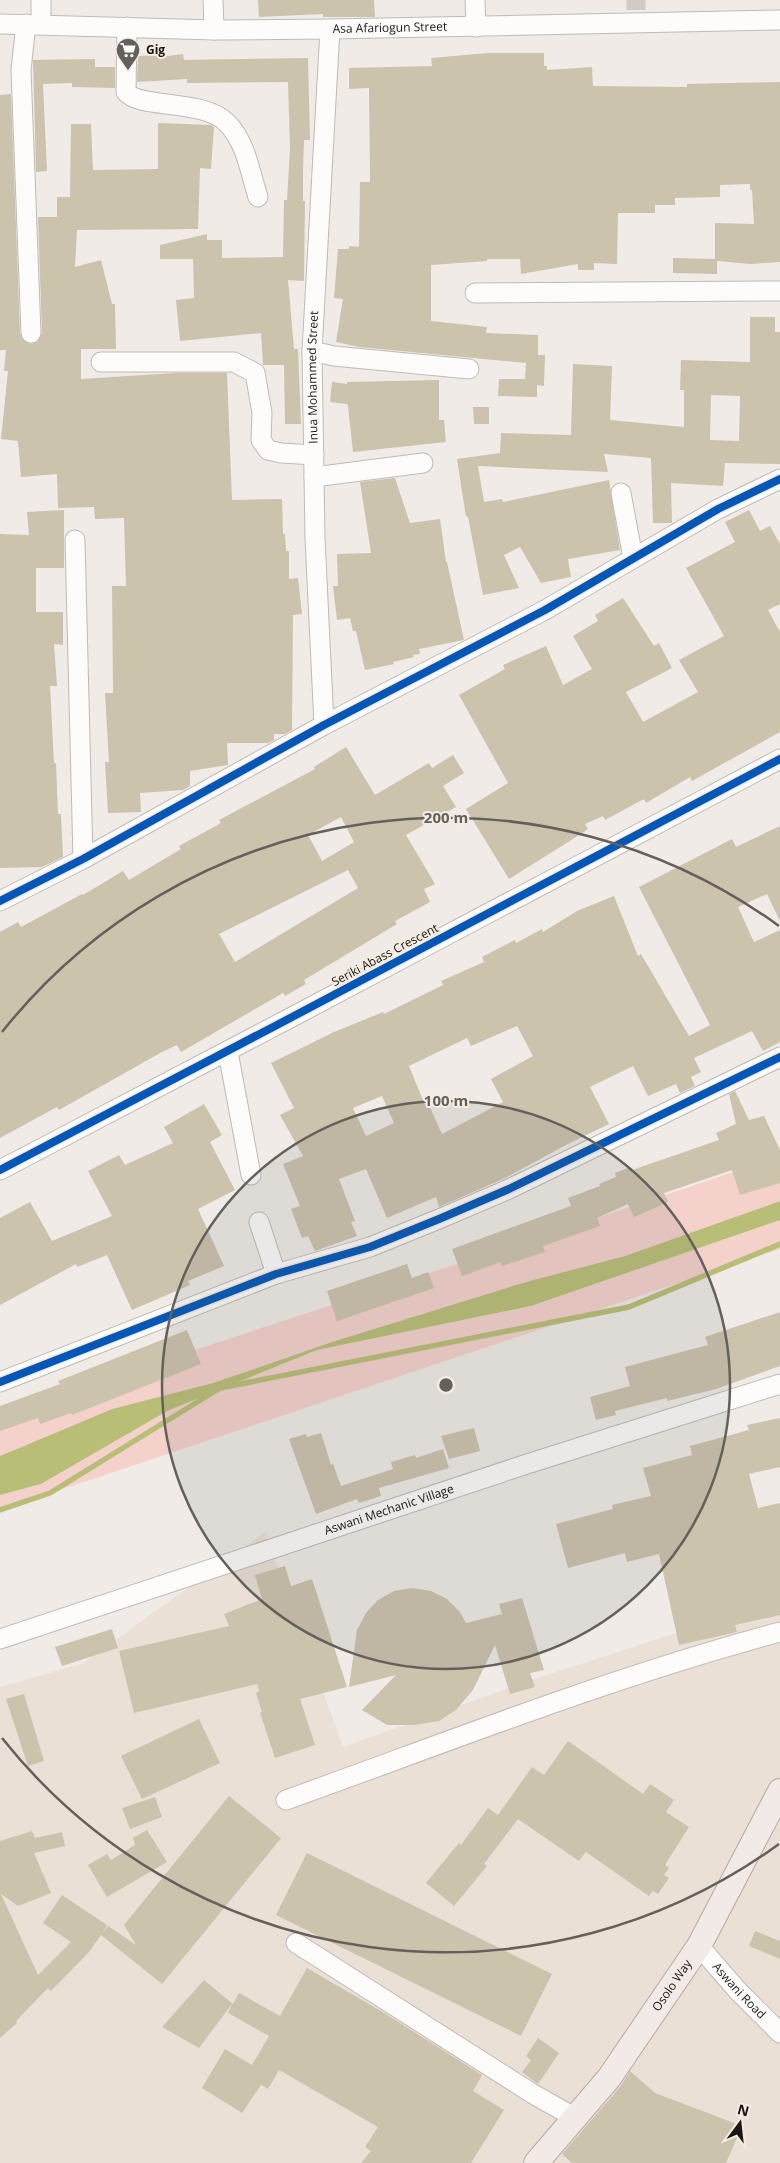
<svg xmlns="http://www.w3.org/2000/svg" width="780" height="2163" font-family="'Open Sans',sans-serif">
	<rect width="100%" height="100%" fill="#f0ebe6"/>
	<!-- built -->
	<polygon fill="#eae0d5" points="265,1532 343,1747 526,1682 780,1599 780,2163 0,2163 0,1687 84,1663"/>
	<!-- green -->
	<g fill="#f4d1cb">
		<polygon points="780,1156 780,1201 625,1256 526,1282 335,1341 213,1383 112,1409 0,1456 0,1414 597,1218"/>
		<polygon points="780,1220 780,1249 0,1510 0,1495 41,1484 166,1411 317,1350 531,1306"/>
	</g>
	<!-- water -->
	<polygon fill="#b9be76" points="780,1201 780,1220 531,1306 317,1350 167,1411 41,1484 0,1495 0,1456 112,1409 213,1383 335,1341 526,1282 625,1256"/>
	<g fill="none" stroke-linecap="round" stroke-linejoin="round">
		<!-- stream -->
		<polyline stroke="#b9be76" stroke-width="5.5" points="0,1510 50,1493 220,1388 629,1307 780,1244"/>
	</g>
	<!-- building -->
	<g fill="#ccc3ad" fill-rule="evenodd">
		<polygon points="258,0 374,0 375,17 323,17 323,14 259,17"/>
		<polygon points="488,53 544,53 544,66 547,66 547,70 592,67 593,86 687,87 687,84 780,82 780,262 751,264 717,261 717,274 673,273 673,258 715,259 715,223 754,224 752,190 750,190 750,184 720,185 720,197 675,198 675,205 655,205 655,213 618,213 617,264 594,263 594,270 578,270 578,264 521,274 520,259 487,259 487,261 431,265 431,321 487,327 486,333 538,335 538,355 545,355 544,386 537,385 537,397 498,396 499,379 525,379 526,363 359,347 336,342 343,299 334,298 338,249 349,249 349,246 359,247 360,182 370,182 369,88 349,89 349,68 432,66 431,58"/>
		<polygon points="183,54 184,60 308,58 310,140 304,140 303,171 303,201 305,201 304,281 288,280 294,349 298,349 301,424 285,424 284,365 263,365 261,333 180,341 176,300 194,298 193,259 160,259 160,245 207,234 207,240 222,240 222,258 283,257 284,200 287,200 290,148 288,82 187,83 187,79 137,82 138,56 161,55 161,57"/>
		<polygon points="95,59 95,67 115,67 115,88 72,87 72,83 43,84 47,171 36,172 33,60"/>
		<polygon points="11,94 20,333 22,339 31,344 37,342 42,333 38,217 57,217 57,197 70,197 71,124 91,124 93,170 158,169 158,123 211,125 214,127 211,169 200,168 198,229 77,230 75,267 101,260 112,304 115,304 116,349 81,349 81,379 176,373 227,373 232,500 282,499 283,534 285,534 286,551 289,551 289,579 298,578 302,614 293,615 292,730 285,734 274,734 274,740 268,743 227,743 228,765 190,771 190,786 183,790 140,793 141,812 108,813 105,762 109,762 105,693 113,693 112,586 126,586 124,518 95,519 94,507 58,508 57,474 21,477 18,441 1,439 8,371 4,371 6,350 0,350 0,95"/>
		<path d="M750,317h25v15h5v132l-55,-1 -2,23 -52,-3 1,40h-19l-2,-65 -47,-4 4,18 -130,-6 6,36 18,-3 1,3 106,-22 11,70 -52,9 3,18 -30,6 -21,-36 -16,8 15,33 -36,7 -15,-78h-2l-9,-58 43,-6 1,-20 70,2 2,-71 39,2 -2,54 74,7v-37h-4l1,-30 69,2zM711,395l29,1 -1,45 -29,-1z"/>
		<polygon points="439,380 439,420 444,420 446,442 353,452 348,406 347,404 330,402 332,382 347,384 347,382"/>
		<polygon points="473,407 489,407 489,424 474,424"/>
		<polygon points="395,478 410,523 440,519 446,562 447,562 464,640 419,649 420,654 413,655 414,657 393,662 394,664 365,670 356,631 353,631 350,618 337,620 333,586 338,586 337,554 371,553 360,482"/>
		<polygon points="64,510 64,568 36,568 36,612 63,612 63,645 54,644 57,686 50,686 54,763 56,763 58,814 61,814 63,857 42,867 0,868 0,534 29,535 27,512"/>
		<polygon points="749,510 760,531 770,526 780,544 780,604 768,610 780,632 780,732 692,781 690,777 646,803 644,799 605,820 603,816 585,824 588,829 584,832 509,879 466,809 508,783 459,695 505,669 503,665 546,646 563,685 592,669 573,636 598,621 595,615 623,598 654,646 659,643 672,668 626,692 643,722 698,692 679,660 724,636 686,568 735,542 725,522"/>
		<path d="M346,747l29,48 54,-32 3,5 21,-13 11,18 -21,13 13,21 -50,28 29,49 -11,5 6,13 -35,19 2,3 -93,56 2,4 -21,12 -2,-3 -102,59 -4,-7 -15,7 -103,58 -2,-3 -57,31v-206l18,-10 3,5 61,-33 1,1 40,-24 6,9 52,-31 -2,-3 42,-23 -2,-3 96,-51 -1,-2zM341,817l13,25 -32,19 -14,-26zM348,870l10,18 -123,74 -16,-28z"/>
		<path d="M780,826v95l-13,-27 -29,13 16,35 26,-12v112l-17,9 -11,-20 -58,27 7,14 -10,5 4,9 -15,7 -4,-9 -28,12 -15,-30 -43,21 19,37 -43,21 -61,33 -66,29 -3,-10 -49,21 -21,-49 -27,10 16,42 -4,1 6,14 -42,15 -7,-15 -6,2 -11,-29 9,-3 -17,-42 20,-8 -23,-41 14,-7 -23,-45 63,-31 49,-20 1,2 59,-29 -2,-4 43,-19 -2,-5 33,-17 1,3 26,-14 1,3 34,-21 37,-15 24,60 3,-2 48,82 21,-11 -71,-138 93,-48 4,8zM517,1026l16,30 -42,23 12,23 -61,32 -14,-31 -3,2 -16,-39 58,-28 4,8zM382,1096l12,27 -28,13 -13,-28z"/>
		<polygon points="735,1091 749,1120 764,1116 780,1150 780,1183 740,1195 732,1170 664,1193 668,1202 634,1217 628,1204 597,1218 600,1226 543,1246 545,1252 502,1266 501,1262 462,1276 452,1249 571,1206 568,1198 600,1186 599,1184 616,1177 615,1173 630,1167 632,1170 719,1140 716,1133 736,1124 729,1094"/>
		<polygon points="204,1104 222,1135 210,1142 235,1190 198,1209 224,1266 188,1281 190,1285 132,1310 107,1255 77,1267 76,1264 0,1305 0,1218 30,1202 52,1241 112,1216 88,1171 119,1155 125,1165 173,1143 164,1127"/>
		<polygon points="407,1264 412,1278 428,1272 434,1288 337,1321 327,1291"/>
		<polygon points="780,1312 780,1366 716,1389 667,1401 667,1398 615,1411 616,1415 596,1420 590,1397 630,1386 625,1367 708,1345 705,1337"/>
		<polygon points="187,1330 201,1364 72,1415 71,1413 40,1424 38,1418 0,1431 0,1406 60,1384 58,1381"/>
		<polygon points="780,1418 780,1467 749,1474 758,1508 780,1503 780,1615 735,1625 737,1632 679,1645 659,1554 627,1562 625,1553 568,1568 556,1524 613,1509 612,1505 651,1496 643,1468 692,1455 690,1446 749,1430 747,1425"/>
		<polygon points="474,1428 480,1451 449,1459 441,1436"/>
		<polygon points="321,1433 331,1465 333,1464 341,1486 393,1469 391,1462 415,1455 416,1458 443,1449 449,1468 379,1488 381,1496 359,1503 357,1499 316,1514 289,1439 306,1434 307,1437"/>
		<polygon points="285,1566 291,1586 312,1579 347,1687 300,1699 315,1745 275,1758 260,1713 262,1712 256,1693 259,1691 257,1684 134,1713 119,1651 229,1626 224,1614 262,1599 255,1575"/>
		<polygon points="412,1588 431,1591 447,1599 460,1612 466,1623 502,1614 499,1604 522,1598 544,1670 530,1673 535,1687 510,1694 495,1645 473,1690 456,1710 439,1721 414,1725 387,1725 362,1710 396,1675 349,1687 357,1630 366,1613 378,1600 394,1591"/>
		<polygon points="112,1629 118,1648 62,1666 55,1647"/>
		<polygon points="24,1694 44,1761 28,1766 6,1699"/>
		<polygon points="199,1719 220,1763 142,1799 121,1756"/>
		<polygon points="568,1741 643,1794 650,1784 674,1800 666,1812 689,1827 665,1865 669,1868 664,1875 669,1878 658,1894 653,1891 649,1896 586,1852 579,1861 518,1819 484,1864 487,1866 454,1906 426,1883 459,1843 461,1845 488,1808 498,1815 532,1767 544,1775"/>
		<polygon points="229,1796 281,1838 162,1984 101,1935 89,1952 51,1991 48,1988 16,2021 17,2023 0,2038 0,1841 32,1831 35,1838 62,1832 65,1846 34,1853 51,1893 18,1906 1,1894 38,1975 71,1942 43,1923 62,1895 107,1925 102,1934 108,1926 136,1945 124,1925"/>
		<polygon points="155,1797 162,1817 130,1829 122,1808"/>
		<polygon points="147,1830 167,1862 107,1897 88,1865 107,1854 111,1860 135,1845 133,1838"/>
		<polygon points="307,1853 552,1974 521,2036 276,1915"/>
		<polygon points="755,1931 780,1941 780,1959 749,1946"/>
		<polygon points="307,1968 381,2011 482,2075 473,2091 504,2110 471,2163 361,2163 371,2151 365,2147 378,2127 279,2070 268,2089 261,2085 242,2113 202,2088 225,2049 252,2065 269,2036 228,2013 232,2004 199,2048 162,2027 204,1980 233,2004 239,1993 280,2016"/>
		<polygon points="538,2038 559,2053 538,2084 522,2072 531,2060 526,2056"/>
		<polygon points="630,2071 655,2093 742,2126 726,2163 572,2163 562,2154 620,2087"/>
	</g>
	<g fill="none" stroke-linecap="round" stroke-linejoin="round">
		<!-- minor-tunnel -->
		<polyline stroke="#d0cbc6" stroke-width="19" stroke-dasharray="19 9" stroke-linecap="butt" points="636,0 636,10"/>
		<defs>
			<g id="minor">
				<polyline points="41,0 41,24"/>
				<polyline points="213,0 214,30"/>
				<polyline points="475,0 476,27"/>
				<path id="s1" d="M0,24l214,6 116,-1 450,-9"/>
				<polyline points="26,24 21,70 31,333"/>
				<path d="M127,27l-1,65c13,17 79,7 101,31 19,19 23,49 31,74"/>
				<polyline points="475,293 780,291"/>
				<polyline points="312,351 334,356 469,369"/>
				<polyline points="101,362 234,362 255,373 262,413 261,440 268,450 281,453 314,455"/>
				<polyline points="314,477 423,463"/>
				<polyline points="621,493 633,558"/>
				<polyline points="75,540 83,859"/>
				<path id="s2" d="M324,725l-9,-187 -3,-187 18,-322"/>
				<polyline points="0,901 83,859 324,725 545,610 718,509 780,479"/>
				<polyline points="228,1052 251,1175"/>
				<path d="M0,1170c261,-135 520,-275 780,-411"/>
				<polyline points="259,1222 276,1274"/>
				<polyline points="0,1382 276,1274 370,1247 439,1219 509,1189 780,1057"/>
				<path id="s3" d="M0,1639l527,-175 253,-80"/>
				<path d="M286,1800c162,-58 328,-124 494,-168"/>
				<polyline points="296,1943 533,2094 574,2117"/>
				<path id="s4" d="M699,1946l39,45 42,42"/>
			</g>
			<g id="major">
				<path id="s5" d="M536,2163l73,-85 90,-132 81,-155"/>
			</g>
		</defs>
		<!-- minor casing -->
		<use href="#minor" stroke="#bebbb7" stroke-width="21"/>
		<!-- major casing -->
		<use href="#major" stroke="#b8aaa2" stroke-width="26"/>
		<!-- minor -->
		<use href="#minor" stroke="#fdfcfb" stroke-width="19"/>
		<!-- major -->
		<use href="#major" stroke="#f2eae6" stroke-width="24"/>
		<defs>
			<g id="cycleway">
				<polyline points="0,901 83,859 324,725 545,610 718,509 780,479"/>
				<path d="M0,1170c261,-135 520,-275 780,-411"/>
				<polyline points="0,1382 276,1274 370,1247 439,1219 509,1189 780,1057"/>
			</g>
		</defs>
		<!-- cycleway casing -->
		<use href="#cycleway" stroke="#f4ebe2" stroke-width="11"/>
		<!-- cycleway -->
		<use href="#cycleway" stroke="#0057b8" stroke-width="8"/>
	</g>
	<!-- distance rings -->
	<circle cx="446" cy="1385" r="284" fill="#64615d" fill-opacity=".12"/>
	<g fill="none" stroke="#64615d" stroke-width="2.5">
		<circle cx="446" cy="1385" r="284"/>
		<path d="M779 1844A567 567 0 0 1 2 1738M2 1032A567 567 0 0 1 779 926"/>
	</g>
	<!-- icons -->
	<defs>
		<symbol id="supermarket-pin" viewBox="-11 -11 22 30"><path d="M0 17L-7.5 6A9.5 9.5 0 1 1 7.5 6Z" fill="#64615d" stroke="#f4ebe2"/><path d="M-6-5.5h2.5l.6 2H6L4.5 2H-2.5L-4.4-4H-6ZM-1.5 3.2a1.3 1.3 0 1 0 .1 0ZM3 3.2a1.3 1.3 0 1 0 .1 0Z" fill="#fff"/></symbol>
	</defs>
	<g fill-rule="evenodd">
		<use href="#supermarket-pin" x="114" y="36" width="28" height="38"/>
	</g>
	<g text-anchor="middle" stroke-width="4" stroke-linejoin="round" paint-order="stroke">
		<!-- street labels -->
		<g font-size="12" fill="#191613" stroke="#f4ebe2">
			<text dy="4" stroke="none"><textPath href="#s1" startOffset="390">Asa Afariogun Street</textPath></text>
			<text dy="4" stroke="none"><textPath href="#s2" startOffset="348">Inua Mohammed Street</textPath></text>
			<text transform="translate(385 955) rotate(-28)" y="4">Seriki Abass Crescent</text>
			<text dy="4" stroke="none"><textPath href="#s3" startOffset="410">Aswani Mechanic Village</textPath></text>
			<text dy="4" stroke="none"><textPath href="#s5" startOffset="224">Osolo Way</textPath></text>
			<text dy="4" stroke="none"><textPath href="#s4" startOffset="60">Aswani Road</textPath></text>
		</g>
		<!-- poi labels -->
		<g font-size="12" font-weight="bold" fill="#191613" stroke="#f4ebe2" text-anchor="start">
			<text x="146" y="54">Gig</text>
		</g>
	</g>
	<circle cx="446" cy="1385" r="8" fill="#64615d" stroke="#f4ebe2" stroke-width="2.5"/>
	<g font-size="15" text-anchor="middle" font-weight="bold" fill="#64615d" stroke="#f4ebe2" stroke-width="4" stroke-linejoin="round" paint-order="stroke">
		<text x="446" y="823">200 m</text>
		<text x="446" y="1106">100 m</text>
	</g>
	<!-- north arrow -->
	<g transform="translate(740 2123) rotate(15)" stroke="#f4ebe2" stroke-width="4" paint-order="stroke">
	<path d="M0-4L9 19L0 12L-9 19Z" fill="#191613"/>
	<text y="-8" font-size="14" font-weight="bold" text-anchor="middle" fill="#191613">N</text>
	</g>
</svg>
